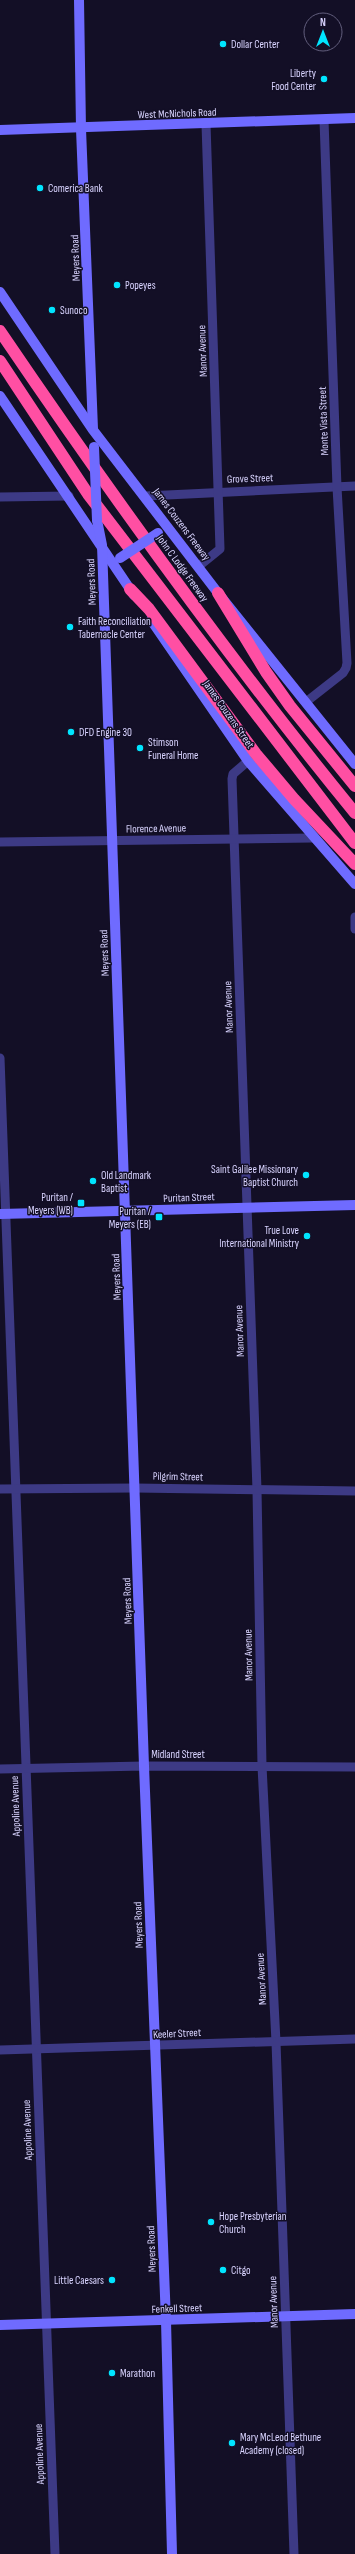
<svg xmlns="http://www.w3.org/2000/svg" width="355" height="2554" font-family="'Sofia Sans Condensed',sans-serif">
	<rect width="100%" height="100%" fill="#130f26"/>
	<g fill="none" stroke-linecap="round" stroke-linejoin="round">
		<!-- street -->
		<g stroke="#3d3a85" stroke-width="9">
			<polyline points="146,496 355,486"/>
			<polyline points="0,497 69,496"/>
			<polyline points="199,566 220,549 206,124"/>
			<polyline points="306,702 343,673 346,668 347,663 337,487 324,120"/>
			<polyline points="248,761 233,774 232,779 257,1490 262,1766 276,2042 294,2554"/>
			<polyline points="0,842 313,838"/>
			<polyline points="355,917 355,929"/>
			<path d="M0,1058c21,498 36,997 55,1496"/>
			<polyline points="0,1489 135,1488 355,1491"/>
			<polyline points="0,1769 144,1766 355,1767"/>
			<polyline points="0,2050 355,2039"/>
		</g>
		<!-- secondary -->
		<g stroke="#6f6bff" stroke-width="10">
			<polyline points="79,0 81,129 93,429"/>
			<polyline points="0,130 355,118"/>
			<polyline points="0,292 93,430 218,593 355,764"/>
			<polyline points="0,396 134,595"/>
			<polyline points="97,520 102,545 144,1766 166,2321 172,2554"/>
			<polyline points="151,620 248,761 355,884"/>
			<polyline points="0,1214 355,1205"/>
			<polyline points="0,2325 355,2314"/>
		</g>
		<!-- highway -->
		<g stroke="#ff4fa3" stroke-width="12">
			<path d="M0,331c112,165 229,328 355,482"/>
			<polyline points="0,361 88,494 355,843"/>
			<polyline points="130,589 149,609 256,754 294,799 355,864"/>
			<polyline points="218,593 266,672 290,706 355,786"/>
		</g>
		<!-- secondary-bridge -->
		<g stroke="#6f6bff" stroke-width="10">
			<polyline points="94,447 97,520"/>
			<polyline points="120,558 158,533"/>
		</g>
	</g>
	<!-- markers -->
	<g fill="#00e5ff" stroke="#130f26" stroke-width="1.5">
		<circle cx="223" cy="44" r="4"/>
		<circle cx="324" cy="79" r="4"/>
		<circle cx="40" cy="188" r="4"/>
		<circle cx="117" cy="285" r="4"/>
		<circle cx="52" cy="310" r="4"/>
		<circle cx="70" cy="627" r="4"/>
		<circle cx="71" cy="732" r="4"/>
		<circle cx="140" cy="748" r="4"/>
		<circle cx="306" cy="1175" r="4"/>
		<circle cx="93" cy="1181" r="4"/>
		<rect x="77" y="1199" width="8" height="8" rx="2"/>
		<rect x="155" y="1213" width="8" height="8" rx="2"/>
		<circle cx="307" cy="1236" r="4"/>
		<circle cx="211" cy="2222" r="4"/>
		<circle cx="223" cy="2270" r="4"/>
		<circle cx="112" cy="2280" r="4"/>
		<circle cx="112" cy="2373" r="4"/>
		<circle cx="232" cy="2443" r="4"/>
	</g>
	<g text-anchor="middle" stroke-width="3" stroke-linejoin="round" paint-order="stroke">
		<!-- poi labels -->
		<g font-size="11" fill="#d9d4ff" stroke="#130f26" text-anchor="start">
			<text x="231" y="48">Dollar Center</text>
			<text x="316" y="77" text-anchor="end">Liberty<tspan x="316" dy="13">Food Center</tspan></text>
			<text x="48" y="192">Comerica Bank</text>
			<text x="125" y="289">Popeyes</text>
			<text x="60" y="314">Sunoco</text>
			<text x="78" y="625">Faith Reconciliation<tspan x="78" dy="13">Tabernacle Center</tspan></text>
			<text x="79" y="736">DFD Engine 30</text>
			<text x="148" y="746">Stimson<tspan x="148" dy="13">Funeral Home</tspan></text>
			<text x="298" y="1173" text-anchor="end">Saint Galilee Missionary<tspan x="298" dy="13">Baptist Church</tspan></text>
			<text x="101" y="1179">Old Landmark<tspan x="101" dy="13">Baptist</tspan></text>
			<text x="73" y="1201" text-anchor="end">Puritan /<tspan x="73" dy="13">Meyers (WB)</tspan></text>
			<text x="151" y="1215" text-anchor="end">Puritan /<tspan x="151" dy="13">Meyers (EB)</tspan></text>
			<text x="299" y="1234" text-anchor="end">True Love<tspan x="299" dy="13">International Ministry</tspan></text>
			<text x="219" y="2220">Hope Presbyterian<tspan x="219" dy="13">Church</tspan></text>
			<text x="231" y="2274">Citgo</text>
			<text x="104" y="2284" text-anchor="end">Little Caesars</text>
			<text x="120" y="2377">Marathon</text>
			<text x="240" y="2441">Mary McLeod Bethune<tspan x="240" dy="13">Academy (closed)</tspan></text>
		</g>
		<!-- street labels -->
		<g font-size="11" fill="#d9d4ff" stroke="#130f26">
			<text transform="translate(177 113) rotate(-2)" y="4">West McNichols Road</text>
			<text transform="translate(75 258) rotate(-92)" y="4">Meyers Road</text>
			<text transform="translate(202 351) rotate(-92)" y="4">Manor Avenue</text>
			<text transform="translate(323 421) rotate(-92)" y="4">Monte Vista Street</text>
			<text transform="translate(250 478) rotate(-2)" y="4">Grove Street</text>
			<text transform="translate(182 524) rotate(53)" y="4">James Couzens Freeway</text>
			<text transform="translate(183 568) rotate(54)" y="4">John C Lodge Freeway</text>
			<text transform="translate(91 582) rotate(-92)" y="4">Meyers Road</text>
			<text transform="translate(229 714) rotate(55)" y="4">James Couzens Street</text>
			<text transform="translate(156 828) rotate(-1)" y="4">Florence Avenue</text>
			<text transform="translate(104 953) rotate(-92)" y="4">Meyers Road</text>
			<text transform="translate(228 1007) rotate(-92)" y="4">Manor Avenue</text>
			<text transform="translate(189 1197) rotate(-2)" y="4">Puritan Street</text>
			<text transform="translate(116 1277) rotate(-92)" y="4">Meyers Road</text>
			<text transform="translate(239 1331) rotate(-92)" y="4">Manor Avenue</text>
			<text transform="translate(178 1476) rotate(1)" y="4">Pilgrim Street</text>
			<text transform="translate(127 1601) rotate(-92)" y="4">Meyers Road</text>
			<text transform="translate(248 1655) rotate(-91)" y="4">Manor Avenue</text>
			<text x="178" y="1758">Midland Street</text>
			<text transform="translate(15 1806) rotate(-92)" y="4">Appoline Avenue</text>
			<text transform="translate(138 1925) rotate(-92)" y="4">Meyers Road</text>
			<text transform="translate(261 1979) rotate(-93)" y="4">Manor Avenue</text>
			<text transform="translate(177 2033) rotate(-3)" y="4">Keeler Street</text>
			<text transform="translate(27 2130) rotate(-92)" y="4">Appoline Avenue</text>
			<text transform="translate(151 2249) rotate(-92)" y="4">Meyers Road</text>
			<text transform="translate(273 2302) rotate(-92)" y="4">Manor Avenue</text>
			<text transform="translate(177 2308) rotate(-2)" y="4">Fenkell Street</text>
			<text transform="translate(39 2454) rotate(-92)" y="4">Appoline Avenue</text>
		</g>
	</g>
	<!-- north arrow -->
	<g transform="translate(323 32)"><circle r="19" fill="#130f26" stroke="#625e7d"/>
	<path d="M0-3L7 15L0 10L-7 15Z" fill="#00e5ff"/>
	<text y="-6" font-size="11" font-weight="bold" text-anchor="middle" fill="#d9d4ff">N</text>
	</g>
</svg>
